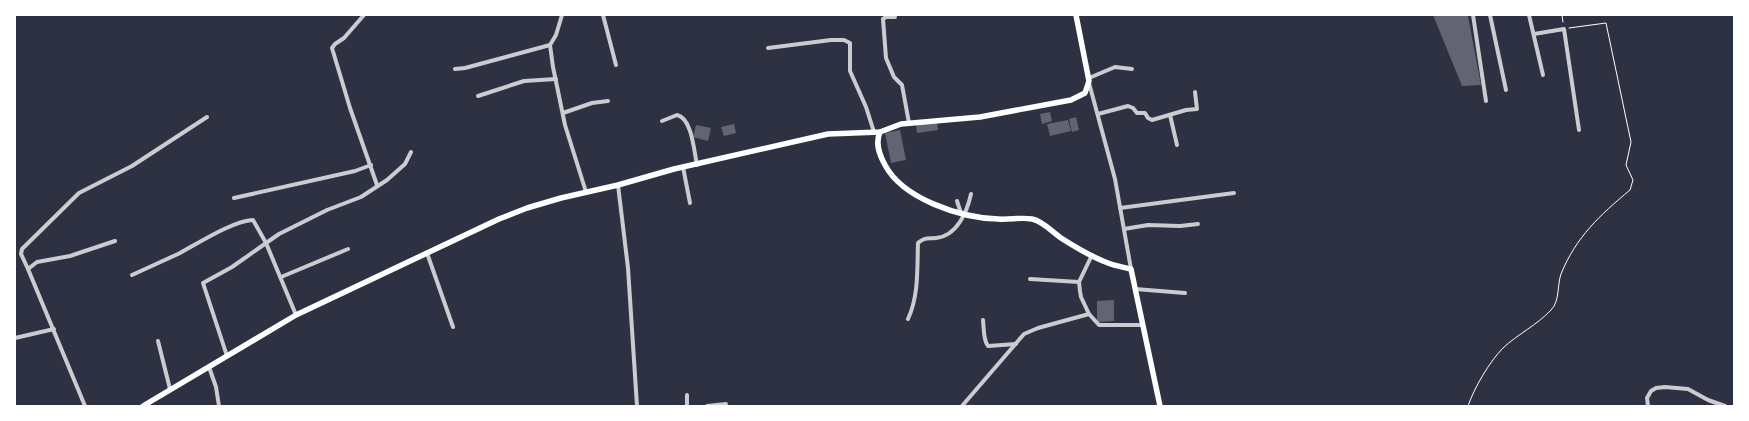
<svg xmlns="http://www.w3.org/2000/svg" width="1749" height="421" font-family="'Varela Round',sans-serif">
	<rect width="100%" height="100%" fill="#2d3142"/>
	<!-- building -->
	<g fill="#626471">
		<polygon points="1433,15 1468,16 1481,85 1462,86"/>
		<polygon points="1050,112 1052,121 1042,124 1040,114"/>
		<polygon points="1076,117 1079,130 1072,132 1069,119"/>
		<polygon points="1068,120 1071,131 1050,136 1047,124"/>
		<polygon points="937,121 938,130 917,133 916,124"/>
		<polygon points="734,124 736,133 724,136 721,127"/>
		<polygon points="696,125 711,128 708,141 693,137"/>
		<polygon points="900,130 906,160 891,163 885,133"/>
		<polygon points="1114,300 1114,321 1097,322 1097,301"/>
	</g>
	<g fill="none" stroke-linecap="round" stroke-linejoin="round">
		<!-- path -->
		<g stroke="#fff" stroke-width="1">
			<polyline points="1562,15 1563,22"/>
			<path d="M1468,406c6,-18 22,-45 35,-58 15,-14 34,-23 48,-38 9,-9 6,-25 10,-36 15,-37 39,-59 69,-84l3,-10 -7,-15 5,-23 -25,-119 -37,5"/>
		</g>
		<!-- minor -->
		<g stroke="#caccd0" stroke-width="4">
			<polyline points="364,15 344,38 335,44 332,48 350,108 377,185"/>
			<polyline points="562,15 556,35 550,45 553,67 565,125 586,192"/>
			<polyline points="603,15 616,65"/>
			<polyline points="1473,15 1486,101"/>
			<polyline points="1490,15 1506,90"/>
			<polyline points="1529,15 1543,75"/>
			<polyline points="895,17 886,17 883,19 886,58 894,77 902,85 909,123"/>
			<polyline points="1534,34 1564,29 1579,130"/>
			<polyline points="768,48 831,40 844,40 850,43 850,71 866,107 874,132"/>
			<polyline points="455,69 465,68 550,45"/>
			<polyline points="1089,78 1115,67 1132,69"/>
			<polyline points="1089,83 1115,179 1131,269"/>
			<polyline points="478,96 524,81 556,79"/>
			<polyline points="563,113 592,103 608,101"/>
			<polyline points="1098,114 1128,106 1133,108 1137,113 1145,113 1148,118 1152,120 1186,110 1197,109 1195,92"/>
			<polyline points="1170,115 1177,145"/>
			<path d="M662,121l15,-6c15,3 17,36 20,50"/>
			<polyline points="683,167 690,203"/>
			<polyline points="618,185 628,268 637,406"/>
			<polyline points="234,198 355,171 371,165"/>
			<polyline points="957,201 961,213"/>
			<polyline points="1120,208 1234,193"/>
			<polyline points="1124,229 1148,225 1180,226 1198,224"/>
			<polyline points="427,253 453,327"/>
			<polyline points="1092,255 1079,282 1080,291 1081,297 1089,314 1099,325 1143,325"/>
			<polyline points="28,269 21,254 22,249 79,193 132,166 207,117"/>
			<path d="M132,275c15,-7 31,-14 46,-21 19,-10 54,-33 75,-34l13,23 30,72"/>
			<polyline points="281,277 348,249"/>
			<polyline points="1030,279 1079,282"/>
			<polyline points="1135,289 1185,293"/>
			<path d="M908,319c11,-24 9,-50 10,-76 6,-6 11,-4 18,-5 21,-2 31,-26 35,-44"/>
			<path d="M983,320c1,8 0,20 5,26l28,-2"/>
			<polyline points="15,338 54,329"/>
			<polyline points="158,341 170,389"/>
			<polyline points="227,356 203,283 232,267 279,234 327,210 361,197 387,180 405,164 411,152"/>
			<polyline points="209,367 216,387 219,406"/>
			<polyline points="687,395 687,406"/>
			<polyline points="85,406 28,269 37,262 70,256 115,241"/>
			<polyline points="707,406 726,404"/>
			<polyline points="962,406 1024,334 1038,328 1089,314"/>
			<polyline points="1648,406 1647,398 1651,391 1656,388 1665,387 1688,389 1708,400 1725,406"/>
		</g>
		<!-- primary -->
		<g stroke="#fff" stroke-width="5.5">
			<path d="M880,132c-5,11 -1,22 5,33 18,34 76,53 113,54 11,1 23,-2 34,0 11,2 20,13 29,19 14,9 31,19 47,25 7,3 15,4 23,6l29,137"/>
			<polyline points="143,406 296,315 499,219 527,208 561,198 618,185 674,169 828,134 880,132 901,124 980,117 1071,100 1085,93 1089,81 1076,15"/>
		</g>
	</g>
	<!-- border -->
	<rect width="1749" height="421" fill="none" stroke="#ffffff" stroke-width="32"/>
</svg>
